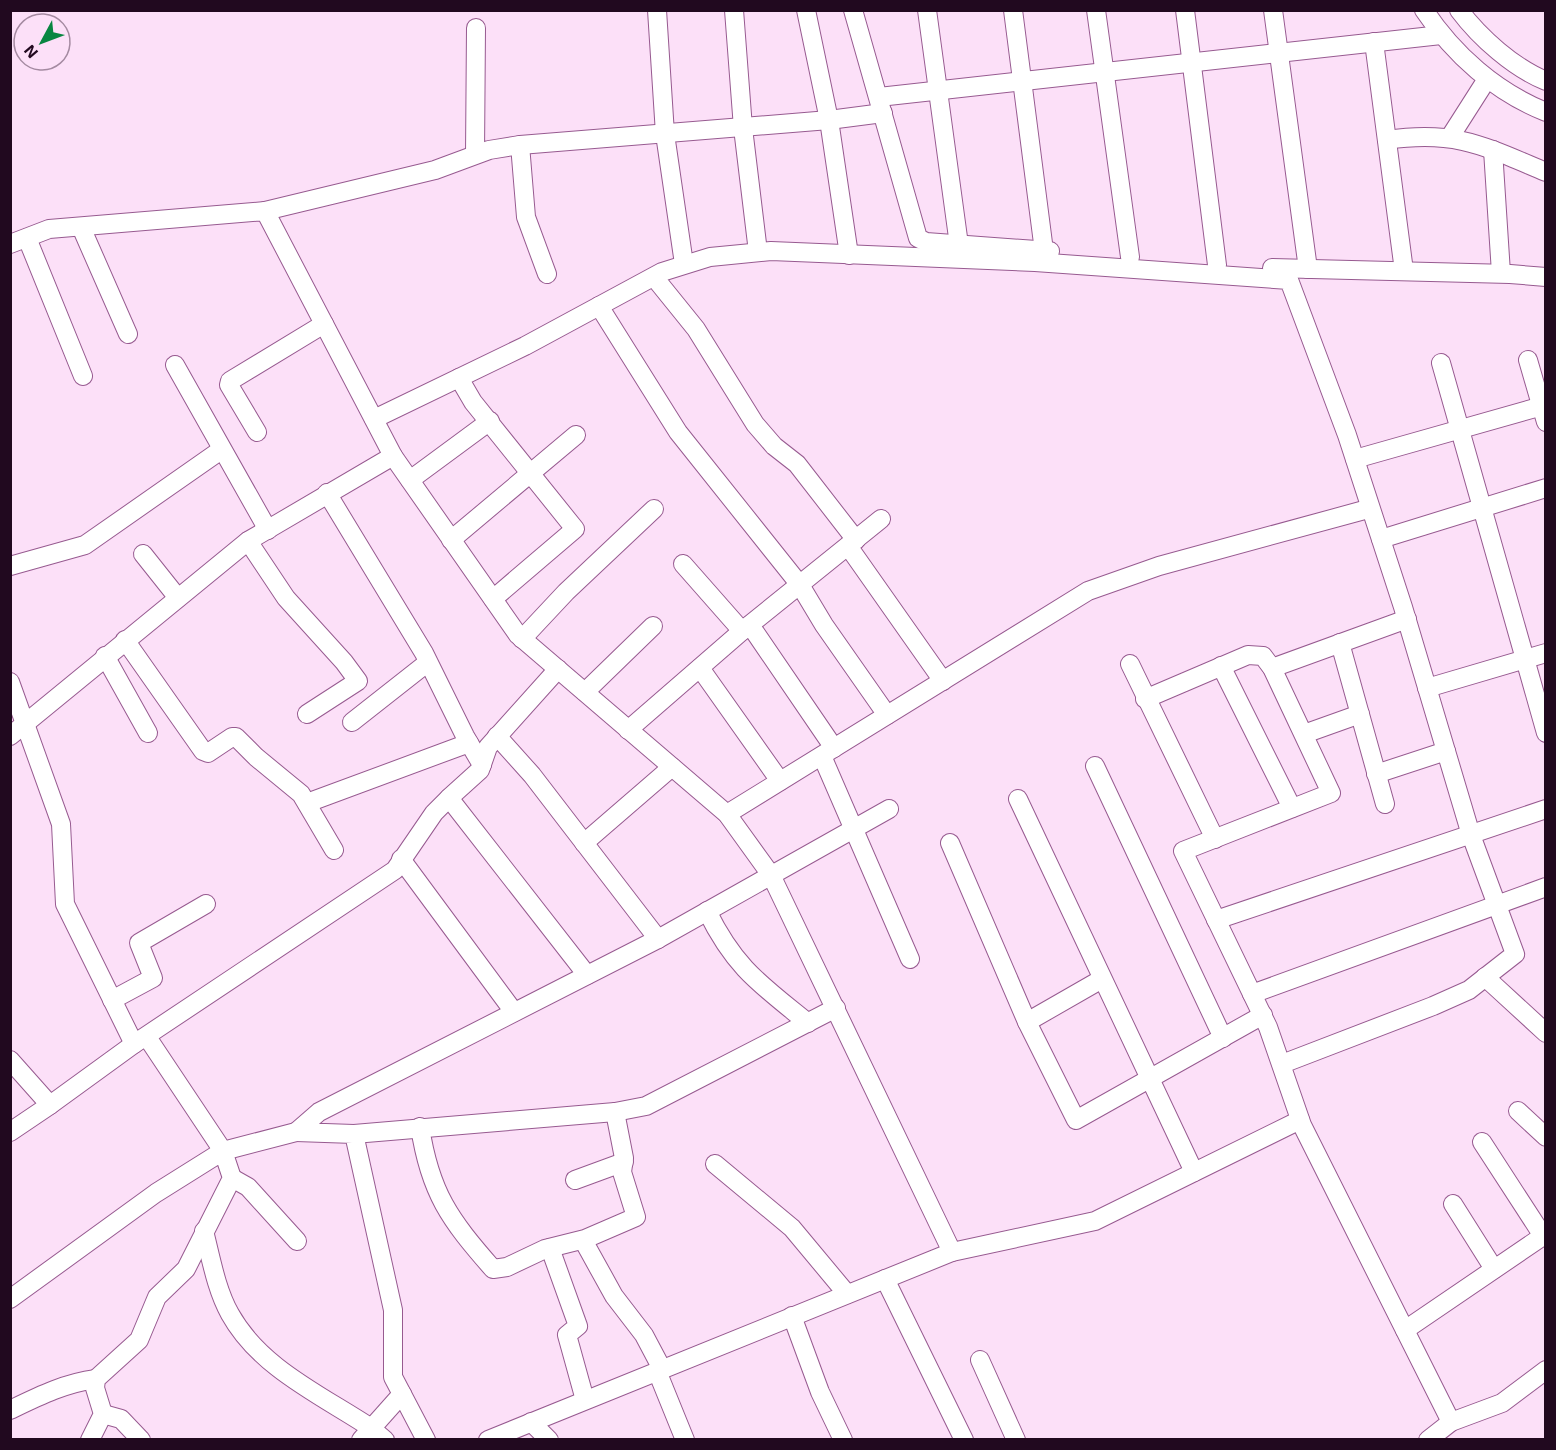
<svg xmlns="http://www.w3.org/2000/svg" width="1556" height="1450" font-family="'Exo 2',sans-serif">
	<rect width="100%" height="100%" fill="#fce0f8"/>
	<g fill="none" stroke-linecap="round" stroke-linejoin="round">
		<defs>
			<g id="street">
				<polyline points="657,10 665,134 684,264"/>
				<polyline points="734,10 743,128 758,252"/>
				<polyline points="806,10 829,120 849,255"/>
				<polyline points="853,10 918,238 926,242 1050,251"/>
				<polyline points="927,10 959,245"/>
				<polyline points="1013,10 1044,251"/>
				<polyline points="1096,10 1130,257"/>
				<polyline points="1185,10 1217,265"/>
				<polyline points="1273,10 1308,269"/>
				<path d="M1424,10c30,45 72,82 122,102"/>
				<path d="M1459,10c21,28 55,58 87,71"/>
				<polyline points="1374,42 1404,271"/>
				<polyline points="879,97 1441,35"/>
				<polyline points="1450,137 1487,79"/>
				<path d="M1387,140c69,-10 97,6 159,32"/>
				<polyline points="520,145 526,217 547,274"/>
				<polyline points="1493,150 1501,273"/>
				<polyline points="475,154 476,28"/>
				<polyline points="265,211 435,170 489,150 520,145 829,120 883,113"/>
				<polyline points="81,227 128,334"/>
				<polyline points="27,238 83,376"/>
				<polyline points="10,244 49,229 265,211 393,456 248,541 10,736"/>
				<polyline points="1272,268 1510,274 1546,277"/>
				<polyline points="654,277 696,329 755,424 774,446 797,464 856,540"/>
				<polyline points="599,306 678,432 800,585 824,625 887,715"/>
				<polyline points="1528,360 1546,422"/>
				<polyline points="1441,363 1546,733"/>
				<polyline points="175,365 268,530"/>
				<polyline points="459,378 473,402 575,529 493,599"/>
				<polyline points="374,419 525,346 662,272 710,257 771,251 1035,262 1289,280 1347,435 1403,607 1471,835 1515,954 1469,990 1433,1006 1282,1064"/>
				<polyline points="257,432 229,385 230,381 324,324"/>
				<polyline points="393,456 518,635 727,814 771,875 952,1252 1095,1221 1300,1120"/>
				<polyline points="1355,459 1546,405"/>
				<polyline points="410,480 490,421"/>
				<polyline points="327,493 424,653 465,736 482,765"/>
				<polyline points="1381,539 1546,488"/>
				<polyline points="451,540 576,435"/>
				<polyline points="248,541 286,598 344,662 358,681 307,714"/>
				<polyline points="848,546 943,681"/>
				<polyline points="143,554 178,598"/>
				<polyline points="683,564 742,631"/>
				<polyline points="10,566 85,545 221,450"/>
				<polyline points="750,625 834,748"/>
				<polyline points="522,639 566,592 654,509"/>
				<polyline points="125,640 203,751 208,753 232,737 236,737 256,757 301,794 334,850"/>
				<polyline points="1340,643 1385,804"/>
				<polyline points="105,656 148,733"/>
				<polyline points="1130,664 1215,839"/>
				<polyline points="1221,666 1292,808"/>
				<polyline points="700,668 780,781"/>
				<polyline points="1272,668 1407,619"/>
				<polyline points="10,682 61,824 65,904 134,1044 395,870 434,813 449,798 587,975"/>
				<polyline points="1427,688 1546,653"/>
				<polyline points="585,692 653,626"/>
				<polyline points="1145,699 1248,655 1263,656 1272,668 1331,793 1183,851 1268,1027 1302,1125 1451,1422"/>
				<polyline points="352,722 427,663"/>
				<polyline points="628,730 742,631 881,519"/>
				<polyline points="1304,734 1360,714"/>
				<polyline points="497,736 532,775 658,939"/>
				<polyline points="822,756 910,959"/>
				<polyline points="1095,766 1223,1038"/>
				<polyline points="1376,774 1446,751"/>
				<polyline points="449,798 480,770 488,747 558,669"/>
				<polyline points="1018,799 1194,1172"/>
				<polyline points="307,803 469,743"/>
				<polyline points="727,814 1088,591 1159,566 1368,509"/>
				<polyline points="584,843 672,767"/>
				<polyline points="950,843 1027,1022 1076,1120 1263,1015"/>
				<polyline points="401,859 514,1012"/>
				<path d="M707,911c28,57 53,73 101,112"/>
				<polyline points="1216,920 1546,809"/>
				<polyline points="1485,977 1546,1033"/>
				<polyline points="1252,994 1546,887"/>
				<polyline points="112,1000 153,978 139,943 206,904"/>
				<polyline points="1027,1022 1102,979"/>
				<polyline points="147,1037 223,1151 296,1132"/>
				<polyline points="10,1060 50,1105 134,1044"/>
				<polyline points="1518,1111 1546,1137"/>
				<path d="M420,1127c10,66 30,93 73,142l14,-2 38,-18 40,-10 51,-22 -14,-45 2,-14 -9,-46"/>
				<polyline points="10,1132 50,1105"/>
				<polyline points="354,1134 615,1112 646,1106 836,1008"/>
				<polyline points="1482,1142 1543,1236"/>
				<polyline points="715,1164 792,1228 847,1294"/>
				<polyline points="232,1178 248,1187 297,1241"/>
				<polyline points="575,1180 624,1162"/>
				<polyline points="1453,1204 1494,1269"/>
				<path d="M204,1231c7,27 12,58 26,83 30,54 91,81 141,114l14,12"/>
				<polyline points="583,1240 614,1296 644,1335 662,1369"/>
				<polyline points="550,1248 578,1326 567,1335 585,1400"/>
				<polyline points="885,1279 964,1440"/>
				<polyline points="10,1299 156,1193 223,1151 232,1178 186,1269 157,1297 139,1340 96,1379 95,1388 103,1414 90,1440"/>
				<polyline points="792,1316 820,1392 843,1440"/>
				<polyline points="1405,1330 1546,1234"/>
				<polyline points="980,1360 1016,1440"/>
				<polyline points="657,1371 685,1440"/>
				<path d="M10,1410c29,-14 55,-27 86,-31"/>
				<polyline points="103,1414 121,1419 141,1440"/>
				<polyline points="531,1422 549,1440"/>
				<polyline points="361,1440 402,1394"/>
				<polyline points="426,1440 393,1377 393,1310 354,1134 296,1132 319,1112 658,939 889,809"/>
				<polyline points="488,1440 952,1252"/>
				<polyline points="1428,1440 1451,1422 1502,1403 1546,1370"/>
			</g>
		</defs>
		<!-- street casing -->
		<use href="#street" stroke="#975a90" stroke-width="20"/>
		<!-- street -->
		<use href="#street" stroke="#fff" stroke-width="18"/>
	</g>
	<!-- border -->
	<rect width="1556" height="1450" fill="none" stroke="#21091f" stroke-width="24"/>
	<!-- north arrow -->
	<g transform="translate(42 42) rotate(229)"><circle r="28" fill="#fce0f8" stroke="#a48aa1" stroke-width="1.5"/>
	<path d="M0-4.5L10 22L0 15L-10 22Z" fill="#088641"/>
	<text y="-9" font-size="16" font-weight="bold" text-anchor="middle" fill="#21091f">N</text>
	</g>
</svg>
